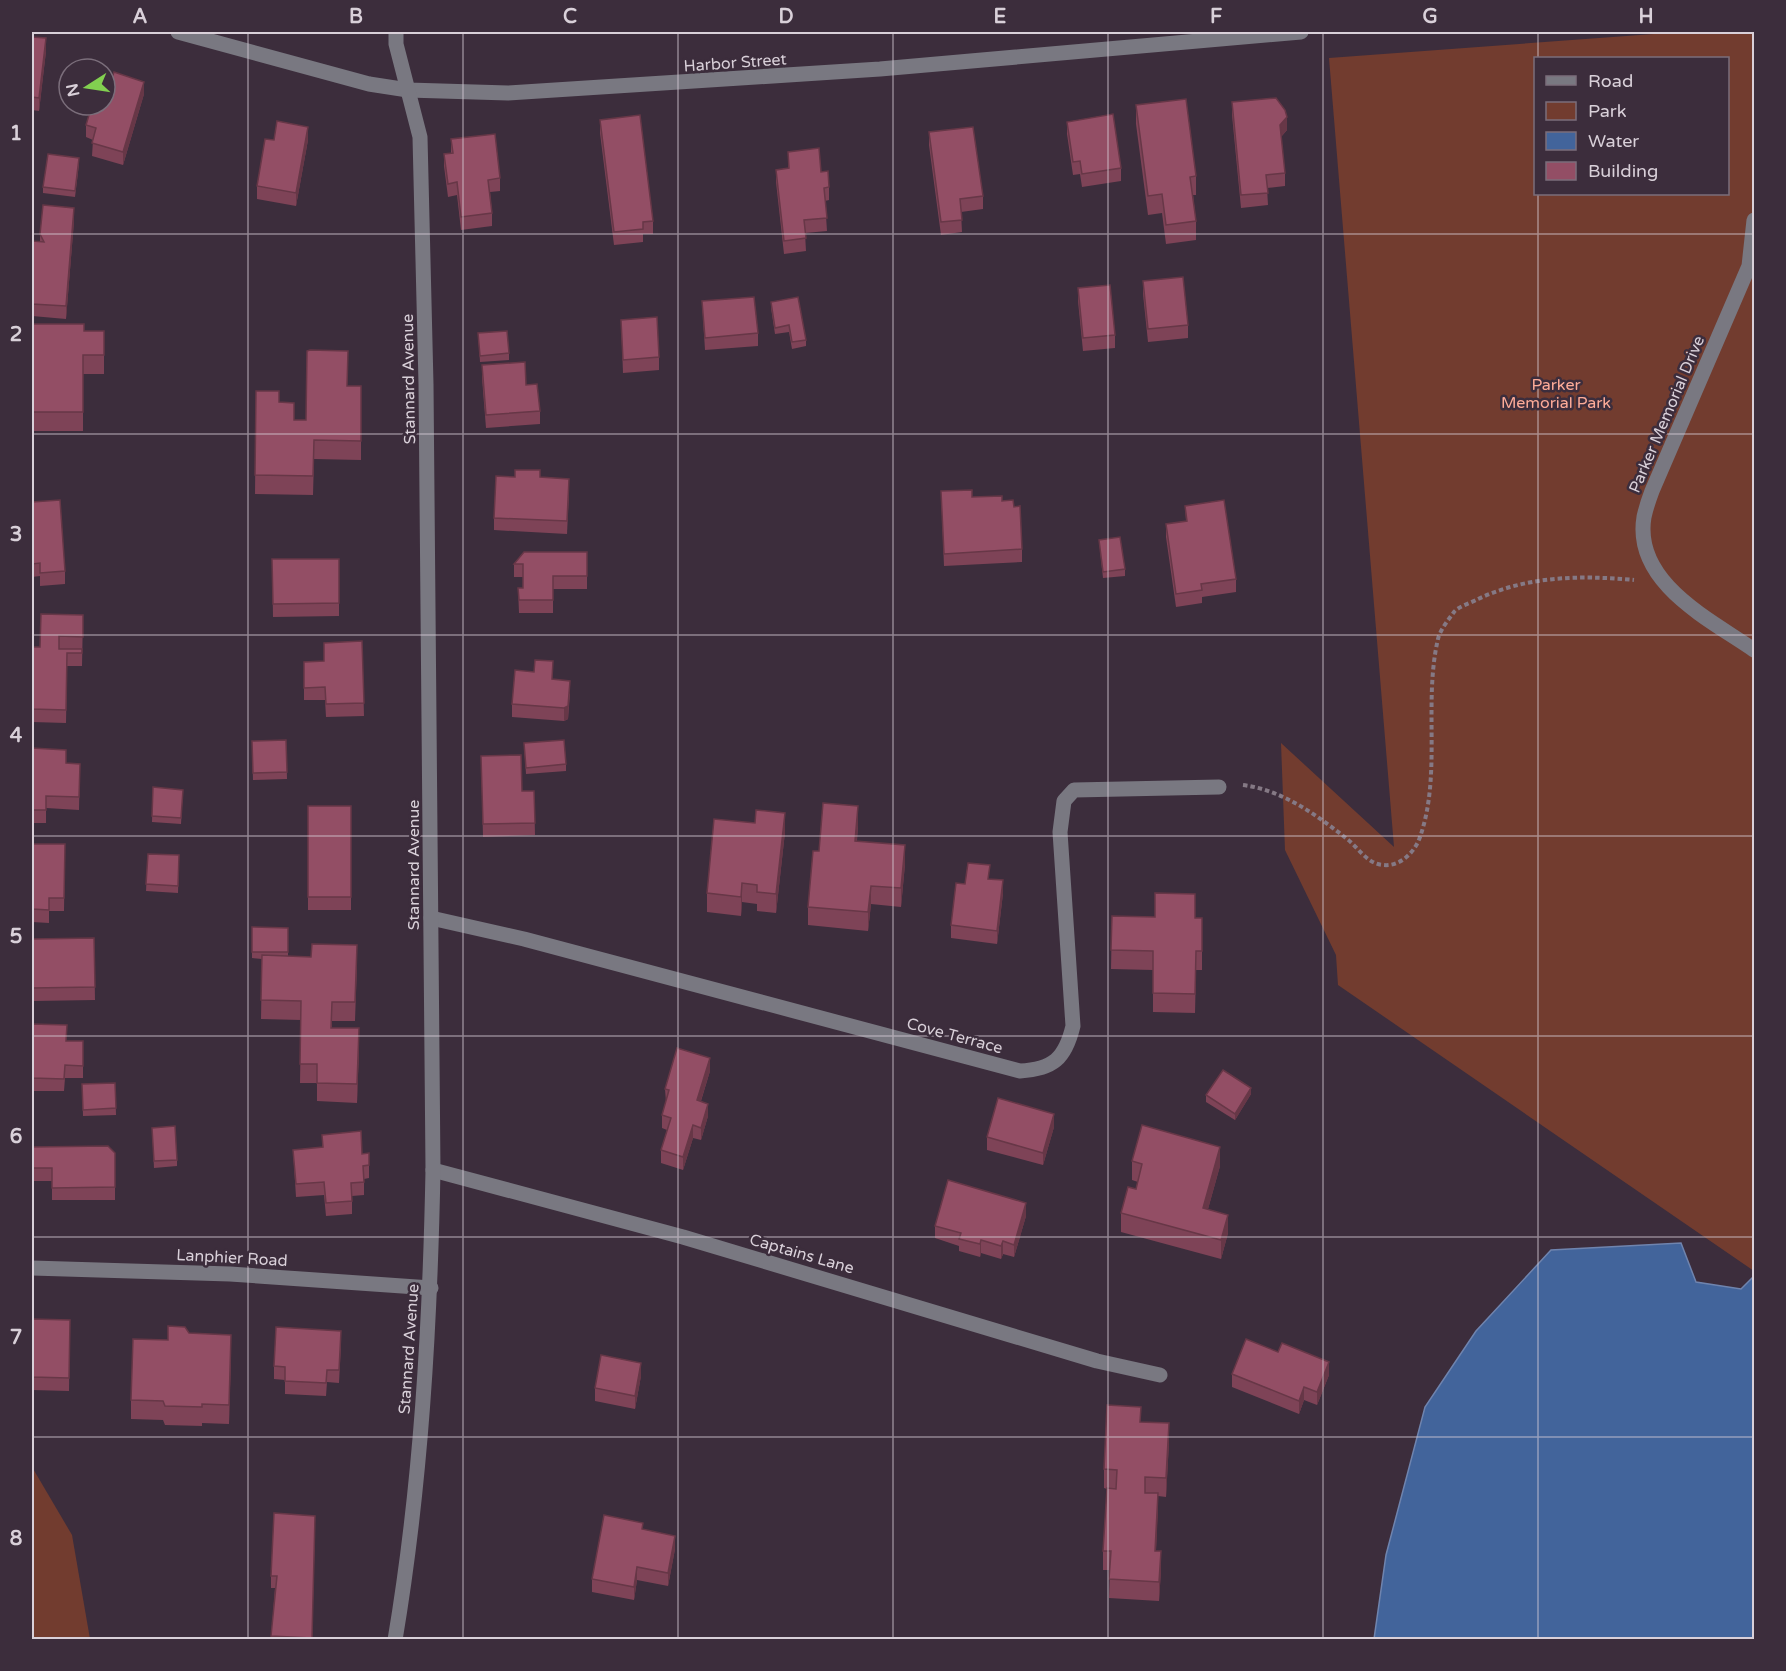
<svg xmlns="http://www.w3.org/2000/svg" width="1786" height="1671" font-family="'Varela Round',sans-serif">
	<rect width="100%" height="100%" fill="#3c2d3c"/>
	<!-- green -->
	<g fill="#723c2f" fill-rule="evenodd">
		<path d="M1681,32h73v1239l-416,-286 -2,-30 -51,-105 -4,-107 113,104 -65,-789zM1536,58h192v136h-192z"/>
		<polygon points="32,1467 72,1535 90,1639 32,1639"/>
	</g>
	<!-- water -->
	<polygon fill="#42649b" stroke="#6f84ae" stroke-width="1.5" points="1681,1243 1696,1282 1741,1289 1754,1276 1754,1639 1374,1639 1386,1555 1425,1407 1476,1331 1551,1250"/>
	<g fill="none" stroke-linecap="round" stroke-linejoin="round">
		<!-- path -->
		<path stroke="#857985" stroke-width="4" stroke-dasharray="4.5 3" stroke-linecap="butt" d="M1243,785c39,5 74,30 104,54 11,8 20,25 36,26 17,2 32,-13 37,-28 22,-63 3,-134 18,-198 2,-9 11,-20 16,-27 5,-6 17,-9 24,-13 49,-23 102,-24 156,-19"/>
		<!-- minor -->
		<g stroke="#797881" stroke-width="15">
			<polyline points="178,32 369,84 408,90 508,93 880,69 1301,32"/>
			<path d="M1754,220l-5,46 -97,225c-3,8 -6,17 -8,26 -11,66 67,103 110,133"/>
			<path d="M431,918l93,21 496,132c33,-2 45,-12 53,-45l-13,-194 4,-31 10,-11 145,-3"/>
			<polyline points="433,1170 683,1237 1097,1361 1160,1375"/>
			<polyline points="32,1268 230,1274 431,1288"/>
			<path d="M395,1640c26,-155 35,-313 38,-470l-7,-786 -6,-247 -24,-93v-12"/>
		</g>
	</g>
	<!-- wall -->
	<g fill="#7e4357">
		<polygon points="32,37 46,51 39,111 32,110"/>
		<polygon points="144,94 123,165 92,156 93,140 86,137 86,125 104,105"/>
		<polygon points="1232,102 1287,130 1281,137 1285,173 1285,186 1267,188 1268,205 1241,208 1232,115"/>
		<polygon points="1136,105 1196,176 1196,195 1193,195 1196,221 1196,240 1166,244 1162,213 1148,215 1136,124"/>
		<polygon points="600,120 653,221 653,234 643,234 643,242 614,245 600,133"/>
		<polygon points="1067,122 1121,168 1121,181 1082,187 1080,174 1073,175 1067,134"/>
		<polygon points="929,132 983,196 983,209 961,212 962,232 941,235 929,145"/>
		<polygon points="451,139 500,178 500,191 490,192 492,213 492,226 461,230 457,195 448,197 444,166 444,154 451,153"/>
		<polygon points="274,140 308,140 296,206 257,199 257,186"/>
		<polygon points="788,152 821,172 829,187 829,200 825,201 827,231 805,233 806,251 784,254 776,182 776,170 788,168"/>
		<polygon points="79,164 75,197 43,193 43,187"/>
		<polygon points="74,221 66,319 32,316 32,241 40,242 40,234"/>
		<polygon points="1143,281 1188,325 1188,338 1148,342 1143,294"/>
		<polygon points="1078,288 1115,335 1115,348 1083,351 1078,301"/>
		<polygon points="702,301 758,333 758,346 705,350"/>
		<polygon points="771,302 806,340 806,346 792,349 789,332 775,334 771,308"/>
		<polygon points="621,320 659,357 659,370 623,373"/>
		<polygon points="32,324 84,331 104,331 104,374 83,374 83,431 32,431"/>
		<polygon points="478,333 509,353 509,360 480,362"/>
		<polygon points="482,365 526,385 540,411 540,424 486,428 482,378"/>
		<polygon points="347,386 361,386 361,460 314,459 313,495 255,494 256,391 279,402 294,420 306,420"/>
		<polygon points="540,477 569,492 567,534 494,530 494,518"/>
		<polygon points="941,491 972,497 1002,501 1014,507 1022,549 1022,562 944,566"/>
		<polygon points="32,502 65,571 65,584 40,586 40,576 32,577"/>
		<polygon points="1185,506 1236,579 1236,592 1202,597 1202,603 1176,607 1166,537 1166,524 1186,521"/>
		<polygon points="1099,540 1125,569 1125,576 1103,578"/>
		<polygon points="587,552 587,589 553,589 553,613 519,613 518,588 523,588 523,577 514,577 514,564"/>
		<polygon points="272,559 339,559 339,616 273,617"/>
		<polygon points="83,615 82,666 67,666 66,723 32,722 32,647 40,647"/>
		<polygon points="362,641 364,716 326,717 325,700 304,700 304,662 324,661"/>
		<polygon points="553,679 570,694 568,719 564,721 512,717 512,704"/>
		<polygon points="286,740 287,779 253,780 252,741"/>
		<polygon points="524,743 566,764 566,771 526,774"/>
		<polygon points="32,748 66,763 80,764 79,810 46,808 46,823 32,823"/>
		<polygon points="481,756 522,791 534,791 535,835 483,837"/>
		<polygon points="153,787 183,790 181,824 152,822"/>
		<rect x="308" y="806" width="43" height="104"/>
		<polygon points="858,825 857,841 905,864 901,907 871,904 868,931 808,925 808,907"/>
		<polygon points="785,832 776,913 757,911 757,904 742,902 741,916 707,912 707,893"/>
		<polygon points="32,844 65,844 64,911 49,911 49,923 32,922"/>
		<polygon points="148,854 179,855 178,893 146,891"/>
		<polygon points="990,879 1003,893 997,944 951,938 951,925 965,884"/>
		<polygon points="1112,916 1202,918 1202,970 1196,970 1195,1013 1153,1012 1153,970 1111,969"/>
		<polygon points="252,927 288,928 288,956 357,964 355,1021 332,1021 332,1028 359,1047 357,1103 317,1101 317,1083 300,1083 301,1020 261,1019 262,959 252,958"/>
		<polygon points="94,938 95,1000 32,1001 32,939"/>
		<polygon points="32,1024 66,1041 83,1041 83,1078 65,1078 64,1091 32,1091"/>
		<polygon points="710,1071 701,1101 708,1116 701,1140 693,1138 683,1170 661,1163 661,1150 667,1130 662,1128 662,1115 666,1102 665,1089"/>
		<polygon points="115,1083 116,1115 83,1116 82,1084"/>
		<polygon points="1251,1094 1235,1120 1206,1102 1206,1095"/>
		<polygon points="1054,1127 1043,1165 987,1150 987,1137"/>
		<polygon points="152,1128 177,1160 177,1166 154,1168"/>
		<polygon points="322,1135 362,1154 369,1165 369,1178 364,1179 364,1195 352,1196 352,1214 326,1216 324,1195 296,1197 293,1150 322,1147"/>
		<polygon points="32,1147 115,1153 115,1200 52,1200 52,1181 32,1181"/>
		<polygon points="1132,1161 1220,1166 1208,1209 1228,1233 1221,1259 1121,1232 1121,1213 1136,1189 1138,1182 1132,1180"/>
		<polygon points="1026,1216 1014,1257 1003,1254 1001,1259 981,1253 980,1257 959,1251 959,1246 935,1238 935,1226"/>
		<polygon points="32,1319 70,1320 69,1391 32,1390"/>
		<polygon points="189,1333 231,1353 229,1424 202,1423 202,1426 165,1425 163,1420 131,1419 131,1400 168,1340"/>
		<polygon points="341,1344 339,1383 327,1382 326,1396 285,1394 285,1380 274,1379 274,1366"/>
		<polygon points="1232,1374 1329,1375 1317,1405 1304,1400 1299,1414 1232,1387"/>
		<polygon points="641,1376 635,1409 595,1401 595,1388"/>
		<polygon points="1141,1422 1169,1442 1166,1497 1158,1496 1156,1551 1161,1570 1159,1601 1109,1598 1110,1570 1103,1570 1103,1551 1107,1489 1104,1488 1104,1469"/>
		<polygon points="315,1529 312,1640 271,1640 275,1588 271,1588 271,1576"/>
		<polygon points="643,1530 675,1549 668,1586 637,1580 634,1600 592,1592 592,1579"/>
	</g>
	<!-- shaded-wall -->
	<g fill="#673747">
		<polygon points="46,38 46,51 39,111 39,98"/>
		<polygon points="144,82 144,94 123,165 123,152"/>
		<polygon points="1287,117 1287,130 1280,138 1280,125"/>
		<polygon points="308,127 308,140 296,206 296,193"/>
		<polygon points="74,208 74,221 66,319 66,306"/>
		<polygon points="570,681 568,719 564,721 564,708"/>
		<polygon points="858,806 858,825 855,859 855,841"/>
		<polygon points="785,813 785,832 776,913 776,894"/>
		<polygon points="905,845 905,864 901,907 901,888"/>
		<polygon points="1003,880 1003,893 997,944 997,931"/>
		<polygon points="742,883 742,902 741,916 741,897"/>
		<polygon points="871,886 871,904 868,931 868,912"/>
		<polygon points="359,1028 359,1047 357,1103 357,1084"/>
		<polygon points="710,1058 710,1071 697,1113 697,1100"/>
		<polygon points="1251,1088 1251,1094 1235,1120 1235,1114"/>
		<polygon points="708,1104 708,1116 701,1140 701,1128"/>
		<polygon points="1054,1114 1054,1127 1043,1165 1043,1153"/>
		<polygon points="693,1125 693,1138 683,1170 683,1157"/>
		<polygon points="1220,1147 1220,1166 1203,1227 1203,1208"/>
		<polygon points="1026,1203 1026,1216 1014,1257 1014,1245"/>
		<polygon points="1228,1215 1228,1233 1221,1259 1221,1240"/>
		<polygon points="981,1240 981,1253 980,1257 980,1244"/>
		<polygon points="1003,1241 1003,1254 1001,1259 1001,1246"/>
		<polygon points="231,1335 231,1353 229,1424 229,1405"/>
		<polygon points="1329,1362 1329,1375 1317,1405 1317,1392"/>
		<polygon points="641,1363 641,1376 635,1409 635,1396"/>
		<polygon points="1304,1387 1304,1400 1299,1414 1299,1401"/>
		<polygon points="1169,1423 1169,1442 1166,1497 1166,1478"/>
		<polygon points="1158,1493 1158,1512 1155,1570 1155,1551"/>
		<polygon points="675,1536 675,1549 668,1586 668,1573"/>
		<polygon points="1161,1551 1161,1570 1159,1601 1159,1582"/>
		<polygon points="637,1567 637,1580 634,1600 634,1587"/>
	</g>
	<!-- building -->
	<g fill="#934e65" stroke="#673747" stroke-width="1.5">
		<polygon points="32,37 46,38 39,98 32,97"/>
		<polygon points="114,72 144,82 123,152 92,143 96,128 86,125 92,105 105,105 105,101"/>
		<polygon points="1276,98 1285,110 1287,117 1280,125 1285,173 1266,175 1268,193 1241,195 1232,102"/>
		<polygon points="1186,99 1196,176 1190,177 1196,221 1166,225 1162,194 1148,196 1136,105"/>
		<polygon points="1113,114 1121,168 1082,174 1080,161 1073,162 1067,122"/>
		<polygon points="640,115 653,221 643,222 643,229 614,232 600,120"/>
		<polygon points="277,121 308,127 296,193 257,186 265,139 274,140"/>
		<polygon points="973,127 983,196 960,199 962,220 941,222 929,132"/>
		<polygon points="495,134 500,178 488,180 492,213 461,217 457,182 448,184 444,154 453,153 451,139"/>
		<polygon points="819,148 821,172 828,171 829,187 824,188 827,218 804,220 806,238 784,241 776,170 789,168 788,152"/>
		<polygon points="48,154 79,158 75,191 43,187"/>
		<polygon points="43,205 74,208 66,306 32,304 32,241 44,242 40,234"/>
		<polygon points="1183,277 1188,325 1148,329 1143,281"/>
		<polygon points="1110,285 1115,335 1083,338 1078,288"/>
		<polygon points="754,297 758,333 705,338 702,301"/>
		<polygon points="798,297 806,340 792,342 789,325 775,328 771,302"/>
		<polygon points="657,317 659,357 623,360 621,320"/>
		<polygon points="32,324 84,324 84,331 104,331 104,355 83,355 83,412 32,412"/>
		<polygon points="507,331 509,353 480,356 478,333"/>
		<polygon points="310,350 348,351 347,386 361,386 361,441 314,440 313,476 255,475 256,391 279,391 279,402 294,403 294,420 306,420 307,351"/>
		<polygon points="525,362 526,385 537,384 540,411 486,415 482,365"/>
		<polygon points="515,470 540,470 540,477 569,479 567,521 494,518 496,476 515,477"/>
		<polygon points="972,490 972,497 1002,496 1002,501 1013,500 1014,507 1020,506 1022,549 944,554 941,491"/>
		<polygon points="60,500 65,571 40,573 40,563 32,564 32,502"/>
		<polygon points="1224,500 1236,579 1201,584 1202,590 1176,594 1166,524 1187,521 1185,506"/>
		<polygon points="1120,537 1125,569 1103,572 1099,540"/>
		<polygon points="524,552 587,552 587,576 553,576 553,600 519,600 518,588 523,588 523,564 514,564"/>
		<polygon points="272,559 339,559 339,603 273,604"/>
		<polygon points="41,614 83,615 83,637 59,636 59,649 82,649 82,653 67,653 66,710 32,709 32,647 40,647"/>
		<polygon points="362,641 364,703 326,704 325,687 304,688 304,662 324,661 324,643"/>
		<polygon points="535,660 553,661 552,679 570,681 568,706 564,708 512,704 515,670 534,672"/>
		<polygon points="286,740 287,772 253,773 252,741"/>
		<polygon points="564,740 566,764 526,768 524,743"/>
		<polygon points="32,748 66,750 66,763 80,764 79,797 46,796 46,810 32,810"/>
		<polygon points="521,755 522,791 534,791 535,823 483,824 481,756"/>
		<polygon points="153,787 183,790 181,818 152,816"/>
		<polygon points="823,803 858,806 855,841 905,845 901,888 871,886 868,912 808,907 813,851 819,851"/>
		<rect x="308" y="806" width="43" height="91"/>
		<polygon points="756,810 785,813 776,894 757,892 757,885 742,883 741,897 707,893 714,819 755,823"/>
		<polygon points="32,844 65,844 64,898 49,898 49,910 32,909"/>
		<polygon points="148,854 179,855 178,886 146,884"/>
		<polygon points="968,863 990,865 988,879 1003,880 997,931 951,925 956,883 965,884"/>
		<polygon points="1155,893 1195,894 1195,918 1202,918 1202,951 1196,951 1195,994 1153,993 1153,951 1111,950 1112,916 1155,917"/>
		<polygon points="252,927 288,928 288,952 252,952"/>
		<polygon points="94,938 95,987 32,988 32,939"/>
		<polygon points="312,944 357,945 355,1002 332,1002 331,1028 359,1028 357,1084 317,1083 317,1064 300,1064 301,1001 261,1000 262,955 311,957"/>
		<polygon points="32,1024 67,1025 66,1041 83,1041 83,1066 65,1065 64,1079 32,1078"/>
		<polygon points="677,1048 710,1058 697,1100 708,1104 701,1128 693,1125 683,1157 661,1150 671,1118 662,1115 669,1090 665,1089"/>
		<polygon points="1223,1070 1251,1088 1235,1114 1206,1095"/>
		<polygon points="115,1083 116,1108 83,1110 82,1084"/>
		<polygon points="998,1098 1054,1114 1043,1153 987,1137"/>
		<polygon points="1142,1125 1220,1147 1203,1208 1228,1215 1221,1240 1121,1213 1128,1187 1136,1189 1142,1164 1132,1161"/>
		<polygon points="175,1126 177,1160 154,1161 152,1128"/>
		<polygon points="361,1131 362,1154 369,1153 369,1165 363,1166 364,1182 351,1183 352,1201 326,1203 324,1182 296,1184 293,1150 323,1147 322,1135"/>
		<polygon points="108,1146 115,1153 115,1187 52,1188 52,1168 32,1168 32,1147"/>
		<polygon points="948,1180 1026,1203 1014,1245 1003,1241 1001,1246 981,1240 980,1244 959,1239 961,1233 935,1226"/>
		<polygon points="32,1319 70,1320 69,1378 32,1377"/>
		<polygon points="168,1326 185,1327 189,1333 231,1335 229,1405 202,1404 202,1407 165,1406 163,1401 131,1400 133,1339 168,1340"/>
		<polygon points="276,1327 341,1331 339,1370 327,1370 326,1383 285,1381 285,1367 274,1366"/>
		<polygon points="1246,1339 1278,1352 1282,1343 1329,1362 1317,1392 1304,1387 1299,1401 1232,1374"/>
		<polygon points="601,1355 641,1363 635,1396 595,1388"/>
		<polygon points="1107,1405 1141,1407 1140,1422 1169,1423 1166,1478 1145,1477 1145,1493 1158,1493 1155,1551 1161,1551 1159,1582 1109,1579 1111,1551 1103,1551 1107,1488 1116,1489 1117,1470 1104,1469"/>
		<polygon points="274,1513 315,1516 312,1638 271,1636 277,1576 271,1576"/>
		<polygon points="604,1515 643,1523 642,1529 675,1536 668,1573 637,1567 634,1587 592,1579"/>
	</g>
	<!-- grid -->
	<path fill="none" stroke="#d9d0d9" stroke-width="1.5" stroke-opacity="0.55" d="M248,32v1608M463,32v1608M678,32v1608M893,32v1608M1108,32v1608M1323,32v1608M1538,32v26M1538,194v1446M32,234h1722M32,434h1722M32,635h1722M32,836h1722M32,1036h1722M32,1237h1722M32,1437h1722"/>
	<g text-anchor="middle" stroke-width="5" stroke-linejoin="round" paint-order="stroke">
		<!-- street labels -->
		<g font-size="16" fill="#d9d0d9" stroke="#3c2d3c">
			<text transform="translate(735 62) rotate(-4)" y="6">Harbor Street</text>
			<text transform="translate(408 379) rotate(-91)" y="6">Stannard Avenue</text>
			<text transform="translate(1666 414) rotate(-67)" y="6">Parker Memorial Drive</text>
			<text transform="translate(413 865) rotate(-90)" y="6">Stannard Avenue</text>
			<text transform="translate(955 1035) rotate(15)" y="6">Cove Terrace</text>
			<text transform="translate(802 1253) rotate(16)" y="6">Captains Lane</text>
			<text transform="translate(232 1257) rotate(3)" y="6">Lanphier Road</text>
			<text transform="translate(408 1349) rotate(-86)" y="6">Stannard Avenue</text>
		</g>
		<!-- park labels -->
		<g font-size="16" fill="#fdab98" stroke="#3c2d3c">
			<text x="1556" y="390">Parker<tspan x="1556" dy="18">Memorial Park</tspan></text>
		</g>
	</g>
	<!-- border -->
	<rect width="1786" height="1671" fill="none" stroke="#3c2d3c" stroke-width="66"/>
	<!-- legend -->
	<rect x="1534" y="57" width="195" height="138" fill="#3c2d3c" stroke="#7b6e7b" stroke-width="1.5"/>
	<rect x="1546" y="76" width="30" height="9" fill="#797881" stroke="#7b6e7b" stroke-width="1.5"/>
	<text x="1588" y="87" font-size="18" fill="#d9d0d9">Road</text>
	<rect x="1546" y="102" width="30" height="18" fill="#723c2f" stroke="#7b6e7b" stroke-width="1.5"/>
	<text x="1588" y="117" font-size="18" fill="#d9d0d9">Park</text>
	<rect x="1546" y="132" width="30" height="18" fill="#42649b" stroke="#7b6e7b" stroke-width="1.5"/>
	<text x="1588" y="147" font-size="18" fill="#d9d0d9">Water</text>
	<rect x="1546" y="162" width="30" height="18" fill="#934e65" stroke="#7b6e7b" stroke-width="1.5"/>
	<text x="1588" y="177" font-size="18" fill="#d9d0d9">Building</text>
	<!-- north arrow -->
	<g transform="translate(87 87) rotate(258)"><circle r="28" fill="#3c2d3c" stroke="#7b6e7b" stroke-width="1.5"/>
	<path d="M0-4.5L10 22L0 15L-10 22Z" fill="#82d050"/>
	<text y="-9" font-size="16" font-weight="bold" text-anchor="middle" fill="#d9d0d9">N</text>
	</g>
	<rect x="33" y="33" width="1720" height="1605" fill="none" stroke="#d9d0d9" stroke-width="2"/>
	<g font-size="20" text-anchor="middle" font-weight="bold" fill="#d9d0d9">
		<text x="140" y="23">A</text>
		<text x="356" y="23">B</text>
		<text x="570" y="23">C</text>
		<text x="786" y="23">D</text>
		<text x="1000" y="23">E</text>
		<text x="1216" y="23">F</text>
		<text x="1430" y="23">G</text>
		<text x="1646" y="23">H</text>
		<text x="16" y="140">1</text>
		<text x="16" y="341">2</text>
		<text x="16" y="541">3</text>
		<text x="16" y="742">4</text>
		<text x="16" y="943">5</text>
		<text x="16" y="1143">6</text>
		<text x="16" y="1344">7</text>
		<text x="16" y="1545">8</text>
	</g>
</svg>
